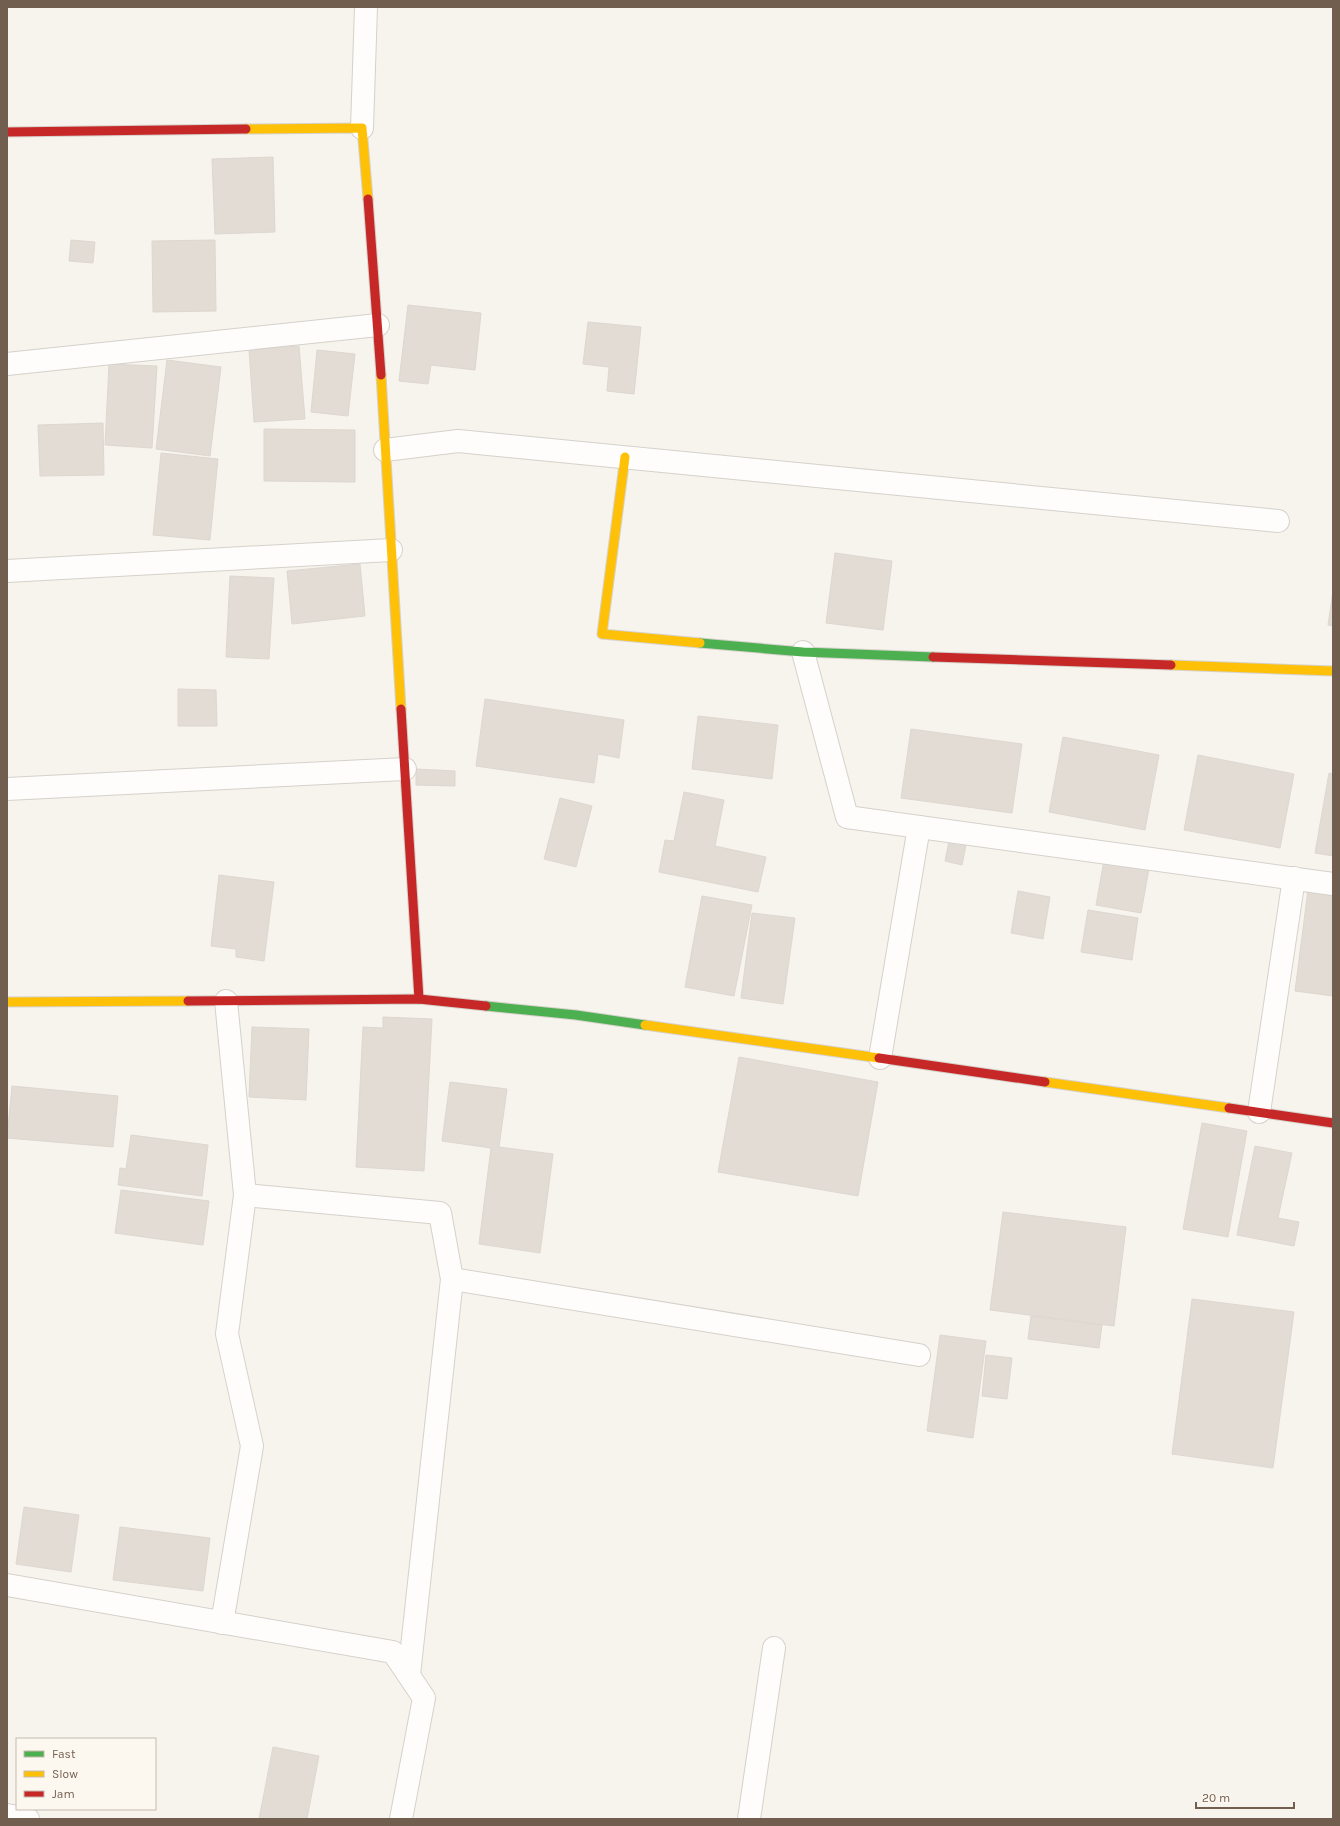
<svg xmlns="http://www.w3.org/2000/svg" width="1340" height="1826" font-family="Karla,sans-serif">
	<rect width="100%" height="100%" fill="#f6f4ed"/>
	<!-- building -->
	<g fill="#e2dcd5" stroke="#ded7d0">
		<polygon points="273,157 275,232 215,234 212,159"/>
		<polygon points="71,240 95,242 93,263 69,261"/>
		<polygon points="215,240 216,311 153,312 152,241"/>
		<polygon points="408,305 481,313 475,370 431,365 428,384 399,381"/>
		<polygon points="588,322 641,327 634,394 607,391 609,367 583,364"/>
		<polygon points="299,346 305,419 254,422 249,350"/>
		<polygon points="317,350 355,354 348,416 311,412"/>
		<polygon points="167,360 221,367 210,456 156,449"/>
		<polygon points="109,364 157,366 152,448 105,445"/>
		<polygon points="103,423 104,475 40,476 38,425"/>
		<polygon points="264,429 355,430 355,482 264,481"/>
		<polygon points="161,453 218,459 210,540 153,535"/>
		<polygon points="835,553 892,561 883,630 826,623"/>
		<polygon points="360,564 365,616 292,624 287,571"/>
		<polygon points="230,576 274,578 269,659 226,657"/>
		<polygon points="1333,591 1333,626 1328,625"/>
		<polygon points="178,689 216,690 217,726 178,726"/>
		<polygon points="485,699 624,720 619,758 598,754 594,783 476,766"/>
		<polygon points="698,716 778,725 772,779 692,769"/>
		<polygon points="911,729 1022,744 1012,813 901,798"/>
		<polygon points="1063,737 1159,755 1145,830 1049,812"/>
		<polygon points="1198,755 1294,774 1280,848 1184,830"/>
		<polygon points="416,769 455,771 455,786 416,785"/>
		<polygon points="1329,773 1333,774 1333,856 1315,853"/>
		<polygon points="684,792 724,800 715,846 766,857 758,892 659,872 665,840 674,841"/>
		<polygon points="560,798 592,806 576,867 544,859"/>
		<polygon points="950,836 967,840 962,865 945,861"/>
		<polygon points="1105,855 1150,863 1141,913 1096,905"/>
		<polygon points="219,875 274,882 264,961 236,957 236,949 211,946"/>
		<polygon points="1308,890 1333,893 1333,996 1295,991"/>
		<polygon points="1018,891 1050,897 1043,939 1011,933"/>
		<polygon points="702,896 752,905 734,996 685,987"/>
		<polygon points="1088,910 1138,918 1132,960 1081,952"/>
		<polygon points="752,913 795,918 783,1004 741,998"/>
		<polygon points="383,1017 432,1019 424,1171 356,1167 363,1027 383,1028"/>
		<polygon points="252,1027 309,1029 306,1100 249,1097"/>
		<polygon points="739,1057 878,1082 858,1196 718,1172"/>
		<polygon points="450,1082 507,1089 499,1147 553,1154 540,1253 479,1244 491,1148 442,1141"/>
		<polygon points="12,1086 118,1096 113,1147 7,1138"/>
		<polygon points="1202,1123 1247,1131 1228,1237 1183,1229"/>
		<polygon points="131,1135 208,1145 202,1196 118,1185 120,1168 126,1169"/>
		<polygon points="1255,1146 1292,1153 1278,1218 1299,1222 1294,1246 1237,1235"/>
		<polygon points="121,1190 209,1201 203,1245 115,1233"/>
		<polygon points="1003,1212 1126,1227 1114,1326 990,1310"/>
		<polygon points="1192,1299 1294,1312 1273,1468 1172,1454"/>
		<polygon points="1031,1316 1102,1325 1099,1348 1028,1339"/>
		<polygon points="940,1335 986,1341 973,1438 927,1431"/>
		<polygon points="986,1355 1012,1358 1007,1399 982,1396"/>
		<polygon points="24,1507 79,1515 71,1572 16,1564"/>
		<polygon points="120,1527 210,1538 203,1591 113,1580"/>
		<polygon points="273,1747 319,1756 307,1819 259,1819"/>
	</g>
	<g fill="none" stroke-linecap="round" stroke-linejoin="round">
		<defs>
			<g id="street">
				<polyline points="362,128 366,7"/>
				<polyline points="7,364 378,325"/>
				<polyline points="385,450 458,441 1278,521"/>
				<polyline points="7,571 391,550"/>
				<polyline points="803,652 847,817 1333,884"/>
				<polyline points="7,789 405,769"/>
				<polyline points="880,1058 919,827"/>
				<polyline points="1259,1112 1294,878"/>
				<polyline points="245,1195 440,1213 452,1279 409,1675"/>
				<polyline points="452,1279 919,1355"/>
				<polyline points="7,1585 393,1652 424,1698 401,1819"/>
				<polyline points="222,1623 252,1446 227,1334 245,1195 226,1001"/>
				<polyline points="7,1815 28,1819"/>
				<polyline points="749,1819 774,1648"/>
			</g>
			<g id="fast">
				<polyline points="700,643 803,652 933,657"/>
				<polyline points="486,1006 576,1015 645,1025"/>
			</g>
			<g id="slow">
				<polyline points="246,129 362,128 368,199"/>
				<polyline points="381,375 401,709"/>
				<polyline points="625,457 602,634 700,643"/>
				<polyline points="1171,665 1333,671"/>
				<polyline points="7,1002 188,1001"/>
				<polyline points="645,1025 879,1058"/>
				<polyline points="1045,1082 1229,1108"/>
			</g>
			<g id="jam">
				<polyline points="7,132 246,129"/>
				<polyline points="368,199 381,375"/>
				<polyline points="933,657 1171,665"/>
				<polyline points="401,709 419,999"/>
				<polyline points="188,1001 419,999 486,1006"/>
				<polyline points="879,1058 1045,1082"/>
				<polyline points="1229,1108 1333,1123"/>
			</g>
		</defs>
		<!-- street casing -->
		<use href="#street" stroke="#d5d1cb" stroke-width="24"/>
		<!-- fast casing -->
		<use href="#fast" stroke="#d6d1cb" stroke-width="11"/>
		<!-- slow casing -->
		<use href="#slow" stroke="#d6d1cb" stroke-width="11"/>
		<!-- jam casing -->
		<use href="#jam" stroke="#d6d1cb" stroke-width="11"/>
		<!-- street -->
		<use href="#street" stroke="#fefdfc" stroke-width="22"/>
		<!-- fast -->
		<use href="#fast" stroke="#4caf50" stroke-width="9"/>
		<!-- slow -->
		<use href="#slow" stroke="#ffc107" stroke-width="9"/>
		<!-- jam -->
		<use href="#jam" stroke="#c62828" stroke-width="9"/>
	</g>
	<!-- border -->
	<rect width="1340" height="1826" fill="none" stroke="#725e4f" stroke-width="16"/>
	<!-- legend -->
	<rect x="16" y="1738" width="140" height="72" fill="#fdf8ef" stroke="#c5baaf"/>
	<rect x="24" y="1751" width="20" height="6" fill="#4caf50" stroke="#c5baaf"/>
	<text x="52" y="1758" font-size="12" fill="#725e4f">Fast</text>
	<rect x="24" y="1771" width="20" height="6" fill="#ffc107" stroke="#c5baaf"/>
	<text x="52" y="1778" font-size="12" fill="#725e4f">Slow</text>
	<rect x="24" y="1791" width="20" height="6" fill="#c62828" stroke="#c5baaf"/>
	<text x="52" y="1798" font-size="12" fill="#725e4f">Jam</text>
	<!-- scale -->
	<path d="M1196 1802v6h98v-6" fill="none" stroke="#725e4f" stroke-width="2"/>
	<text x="1202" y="1802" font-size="12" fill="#725e4f" stroke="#fdf8ef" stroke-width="3" paint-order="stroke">20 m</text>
</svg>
